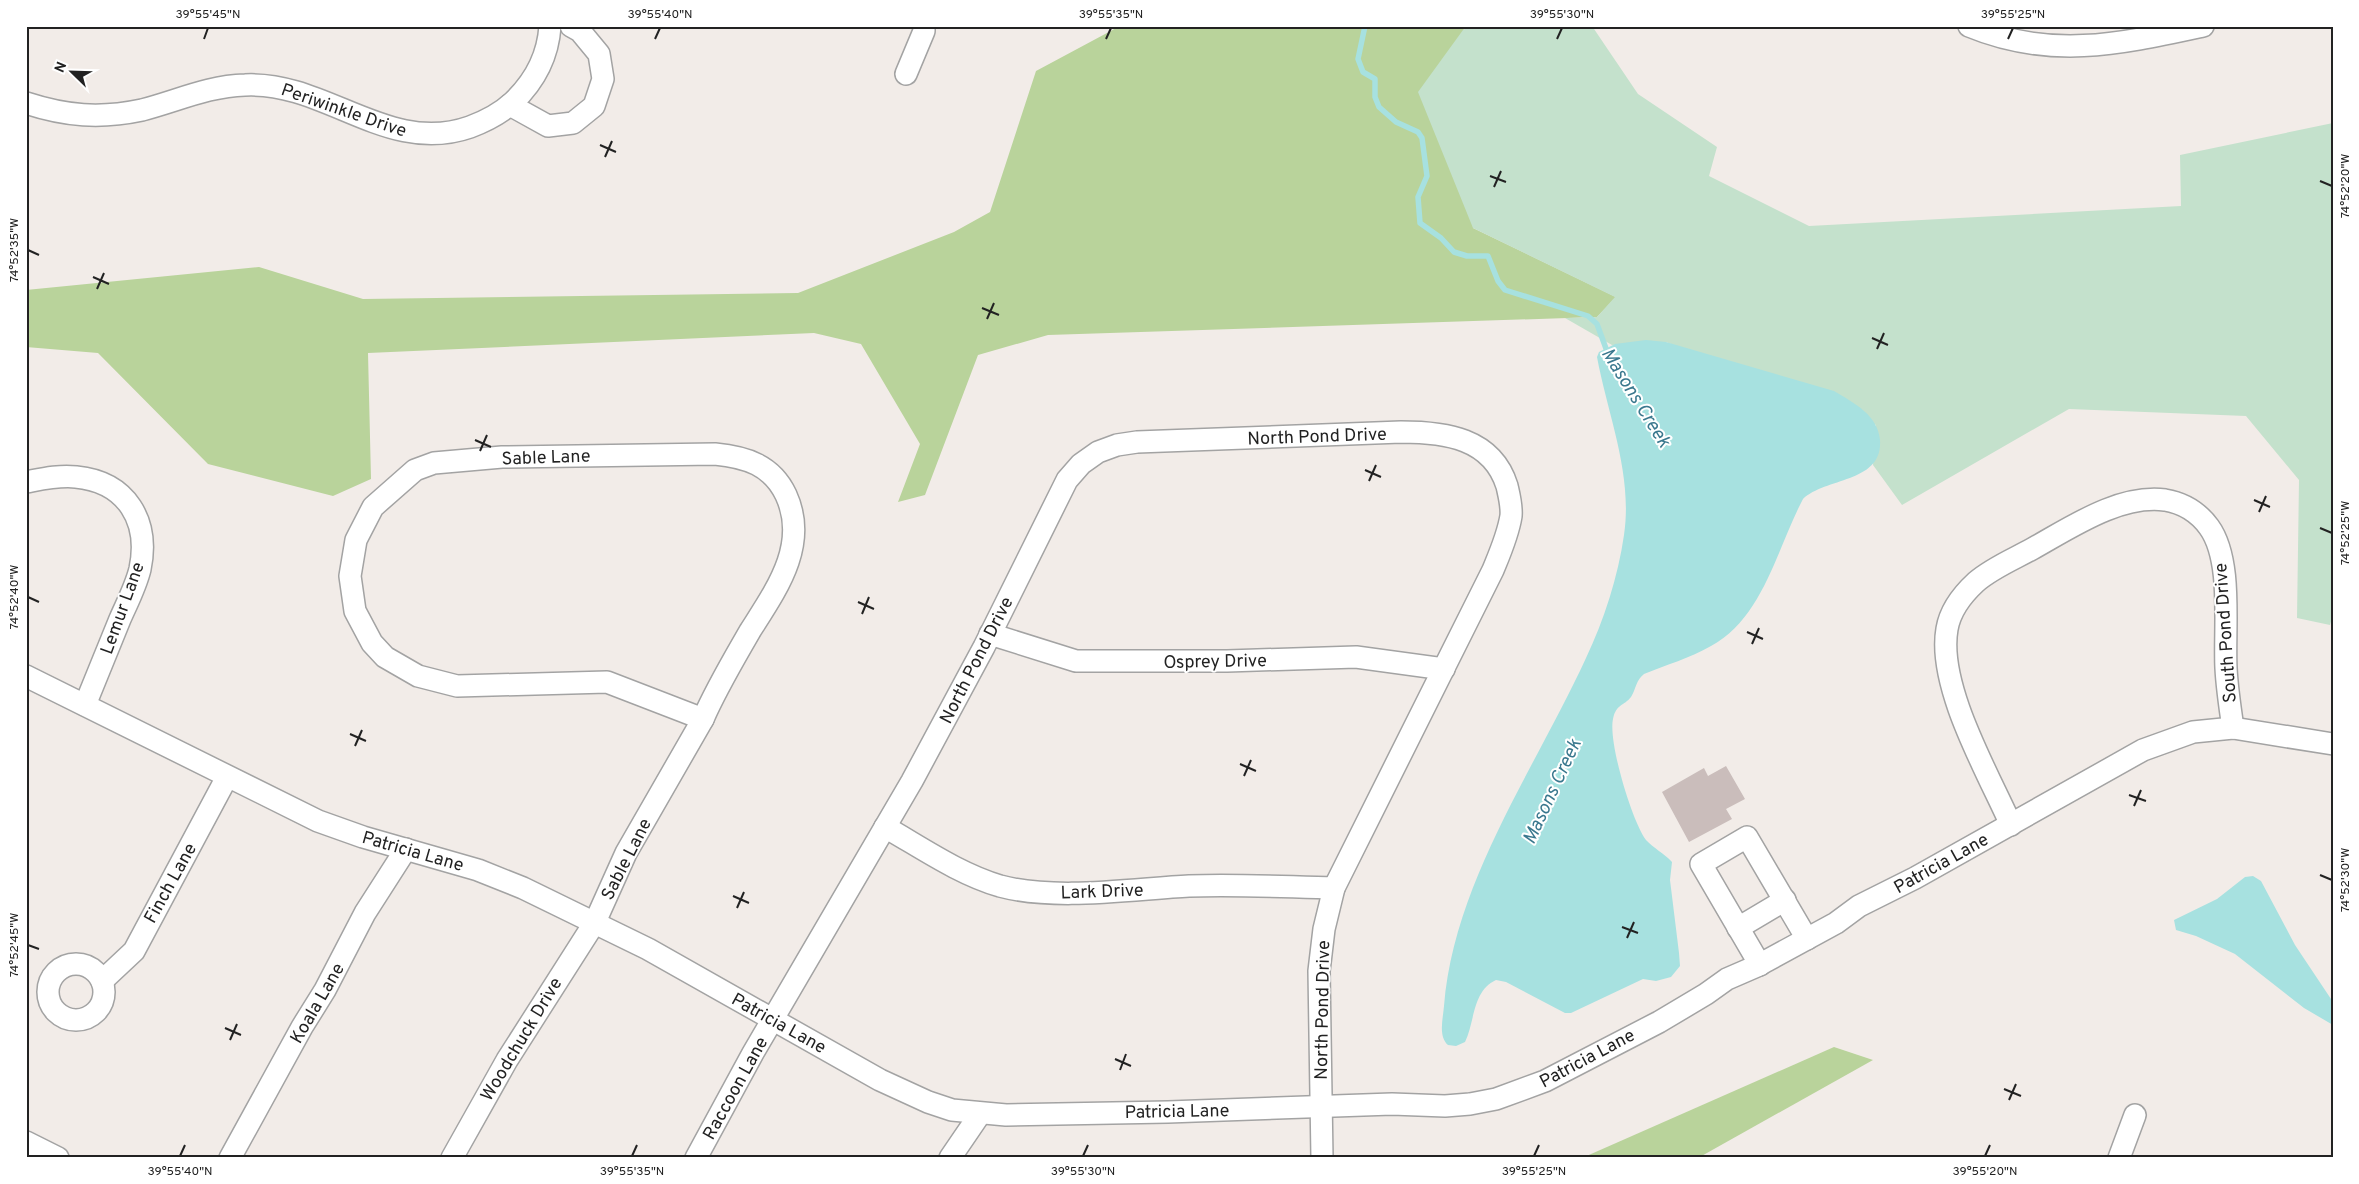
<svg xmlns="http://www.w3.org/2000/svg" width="2359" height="1184" font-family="Overpass,sans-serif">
	<rect width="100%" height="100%" fill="#f2ece8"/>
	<!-- forest -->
	<g fill="#b9d39b">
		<polygon points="1120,26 1471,26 1463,30 1473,228 1616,297 1597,317 1048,335 978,355 925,495 898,502 920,444 861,344 814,333 368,353 371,479 333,496 208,464 98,353 26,347 26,290 259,267 363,299 798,293 954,232 990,212 1036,71"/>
		<polygon points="1834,1047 1873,1060 1698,1158 1582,1158"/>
	</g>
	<!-- wetland -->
	<polygon fill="#c4e1cc" points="1471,26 1592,26 1638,94 1717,147 1709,176 1809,226 2181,206 2180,155 2333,123 2333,614 2330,625 2297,618 2299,480 2246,416 2069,409 1902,505 1873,465 1876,425 1666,342 1612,345 1565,318 1597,317 1615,297 1473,228 1418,92 1463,30"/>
	<!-- water -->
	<g fill="#a7e1e0">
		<path d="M1646,340l20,2 168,49c20,12 44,24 46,49 3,43 -54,37 -77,59 -26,49 -40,119 -92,147 -21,12 -45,19 -67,28 -8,6 -8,15 -13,23 -7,9 -15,7 -18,22 -5,23 19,102 33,121 7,8 18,13 26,22l-2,18 9,73 1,13 -9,11 -15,4 -13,-2 -72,34h-6l-59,-31 -10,-2c-24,11 -21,42 -31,62l-9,4 -8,-1c-10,-9 -5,-26 -4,-39 10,-124 91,-237 142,-348 18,-38 32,-81 38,-123 9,-61 -16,-119 -27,-178l2,-5 16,-8z"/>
		<polygon points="2253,876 2261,881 2295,945 2333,1002 2333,1025 2304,1008 2235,954 2196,936 2176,930 2174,920 2217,899 2245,877"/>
	</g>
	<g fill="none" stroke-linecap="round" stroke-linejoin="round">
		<!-- stream -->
		<polyline stroke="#a7e1e0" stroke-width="5.5" points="1365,26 1358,59 1363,72 1375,79 1375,97 1379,107 1396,122 1418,132 1422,138 1427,176 1418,197 1420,223 1441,238 1454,252 1467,256 1488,256 1498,281 1505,290 1588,316 1597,324 1608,354"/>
	</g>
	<!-- building -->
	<polygon fill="#cabdbb" points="1726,766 1745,799 1726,809 1732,819 1689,842 1662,792 1704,768 1708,776"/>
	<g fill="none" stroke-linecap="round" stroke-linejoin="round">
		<defs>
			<g id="minor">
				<path d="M1969,26c82,34 151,18 234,0"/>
				<polyline points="906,74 924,31 924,26"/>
				<path d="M26,103c40,13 74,16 116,7 35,-9 66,-24 103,-25 81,-4 143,71 225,42 16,-6 30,-13 43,-25 22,-21 35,-45 37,-76"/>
				<polyline points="510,105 548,126 573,123 594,106 603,79 599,54 580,31 571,26"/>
				<path d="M715,454c31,3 57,11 71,41 23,50 -10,95 -36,136 -16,28 -34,58 -47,88l-96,-37 -150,4 -39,-10 -33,-19 -13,-14 -17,-32 -5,-35 6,-36 17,-33 42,-37 19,-7 68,-6z"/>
				<path d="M26,482c16,-3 33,-7 50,-5 51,5 74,44 64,92 -4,17 -13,34 -20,50 -12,29 -23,57 -35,86"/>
				<polyline points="990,634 1076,661 1227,661 1356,657 1444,669"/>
				<polyline points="26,676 318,821 363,837 478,870 523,888 648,949 880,1080 928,1102 952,1110 1006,1115 1168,1112 1392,1104 1445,1106 1470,1104 1496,1099 1545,1081 1659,1022 1706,994 1727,979 1757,966 1836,923 1859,906 1915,878 2143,750 2193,732 2233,728 2333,744"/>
				<path d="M2011,825c-23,-52 -74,-139 -64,-196 3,-18 16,-35 29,-47 16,-14 38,-23 56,-33 38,-21 87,-55 133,-49 18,3 33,12 44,27 24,33 15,101 17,141 1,20 4,40 7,60"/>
				<path d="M885,827c37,21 74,47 115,59 56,15 132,3 189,0 48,-2 97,1 145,2"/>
				<polyline points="1738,928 1785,900"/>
				<circle cx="76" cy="992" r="28"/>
				<polyline points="1760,965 1701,864 1747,837 1807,939"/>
				<polyline points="102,981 134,951 227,777"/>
				<polyline points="26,1142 58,1158"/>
				<polyline points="230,1158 302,1027 325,990 365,913 406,849"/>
				<polyline points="452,1158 507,1060 595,922 626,853 703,719"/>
				<path d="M696,1158l57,-105 159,-272 72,-134 83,-167 14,-16 17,-12 19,-7 20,-3 264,-10c44,0 91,6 106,54 2,9 5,20 4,30 -3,19 -11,37 -18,54l-159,318 -10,41 -5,42 3,187"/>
				<polyline points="950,1158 980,1114"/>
				<polyline points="2119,1158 2135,1115"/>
			</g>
		</defs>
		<!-- minor casing -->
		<use href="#minor" stroke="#a3a3a3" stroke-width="24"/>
		<!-- minor -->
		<use href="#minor" stroke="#fff" stroke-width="21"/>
	</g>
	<!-- ticks -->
	<path fill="none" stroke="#222" stroke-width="2" d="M204,39l4,-11M655,39l5,-11M1106,39l5,-11M1557,39l5,-11M2008,39l5,-11M600,145l16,7M605,157l7,-16M1490,176l16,6M2320,181l12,5M1494,187l7,-16M28,250l11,5M93,277l16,7M97,289l7,-16M982,308l17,7M987,319l7,-16M1872,338l16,7M1877,349l7,-16M475,440l16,7M480,451l7,-16M1365,470l16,7M1369,481l7,-16M2254,500l16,7M2259,512l7,-16M2320,528l12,5M28,597l11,5M858,602l16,7M862,614l7,-17M1747,632l16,7M1752,644l7,-16M350,734l16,7M355,746l7,-16M1240,764l16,7M1244,776l7,-16M2129,795l17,6M2134,806l7,-16M2320,875l12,5M733,896l16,7M737,908l7,-16M1622,927l16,6M1627,938l7,-16M28,945l11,4M225,1028l16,7M230,1040l7,-16M1115,1059l16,7M1120,1070l6,-16M2004,1089l17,7M2009,1100l7,-16M180,1156l5,-11M632,1156l5,-11M1083,1156l5,-11M1534,1156l5,-11M1985,1156l5,-11"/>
	<g text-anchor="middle" stroke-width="4" stroke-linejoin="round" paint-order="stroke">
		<!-- street labels -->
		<g font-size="18" fill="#222" stroke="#fff">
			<text transform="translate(344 110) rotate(19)" y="6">Periwinkle Drive</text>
			<text transform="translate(1317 436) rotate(-2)" y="6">North Pond Drive</text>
			<text transform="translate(546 457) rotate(-2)" y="6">Sable Lane</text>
			<text transform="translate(122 608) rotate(-70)" y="6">Lemur Lane</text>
			<text transform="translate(2225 633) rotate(-94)" y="6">South Pond Drive</text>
			<text transform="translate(976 660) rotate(-63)" y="6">North Pond Drive</text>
			<text transform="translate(1215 661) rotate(-1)" y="6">Osprey Drive</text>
			<text transform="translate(413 851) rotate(16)" y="6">Patricia Lane</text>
			<text transform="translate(626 859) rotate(-63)" y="6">Sable Lane</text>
			<text transform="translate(1941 863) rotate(-29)" y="6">Patricia Lane</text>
			<text transform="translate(170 883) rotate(-61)" y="6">Finch Lane</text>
			<text transform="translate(1102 891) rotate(-2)" y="6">Lark Drive</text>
			<text transform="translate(317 1003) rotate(-60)" y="6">Koala Lane</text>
			<text transform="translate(1322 1010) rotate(-89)" y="6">North Pond Drive</text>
			<text transform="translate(779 1023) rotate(29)" y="6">Patricia Lane</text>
			<text transform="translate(521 1039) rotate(-59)" y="6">Woodchuck Drive</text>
			<text transform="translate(1587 1058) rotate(-28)" y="6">Patricia Lane</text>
			<text transform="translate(735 1088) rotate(-61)" y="6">Raccoon Lane</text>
			<text transform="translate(1177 1111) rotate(-1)" y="6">Patricia Lane</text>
		</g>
		<!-- water labels -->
		<g font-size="19" font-style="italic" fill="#3a788e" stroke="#fff">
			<text transform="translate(1637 397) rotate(58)" y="7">Masons Creek</text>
			<text transform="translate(1551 791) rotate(-65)" y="7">Masons Creek</text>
		</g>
	</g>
	<!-- border -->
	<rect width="2359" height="1184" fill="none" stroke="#ffffff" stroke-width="55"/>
	<!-- north arrow -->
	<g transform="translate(72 72) rotate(293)" stroke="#ffffff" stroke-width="4" paint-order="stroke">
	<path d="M0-4L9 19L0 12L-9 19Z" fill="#222222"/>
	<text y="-8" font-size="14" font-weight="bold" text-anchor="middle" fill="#222222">N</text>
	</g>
	<rect x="28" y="28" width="2304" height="1128" fill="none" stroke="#222" stroke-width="2"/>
	<g font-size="12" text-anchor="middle" fill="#222">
		<text x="208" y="18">39°55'45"N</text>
		<text x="660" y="18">39°55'40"N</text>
		<text x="1111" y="18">39°55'35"N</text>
		<text x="1562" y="18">39°55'30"N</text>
		<text x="2013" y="18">39°55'25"N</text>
		<text transform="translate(2345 186) rotate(-90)" y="4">74°52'20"W</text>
		<text transform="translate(14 250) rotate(-90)" y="4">74°52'35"W</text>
		<text transform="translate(2345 533) rotate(-90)" y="4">74°52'25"W</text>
		<text transform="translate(14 597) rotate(-90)" y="4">74°52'40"W</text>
		<text transform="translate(2345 880) rotate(-90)" y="4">74°52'30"W</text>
		<text transform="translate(14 945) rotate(-90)" y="4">74°52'45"W</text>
		<text x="180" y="1175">39°55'40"N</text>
		<text x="632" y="1175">39°55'35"N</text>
		<text x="1083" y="1175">39°55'30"N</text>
		<text x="1534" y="1175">39°55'25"N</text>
		<text x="1985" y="1175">39°55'20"N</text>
	</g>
</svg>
